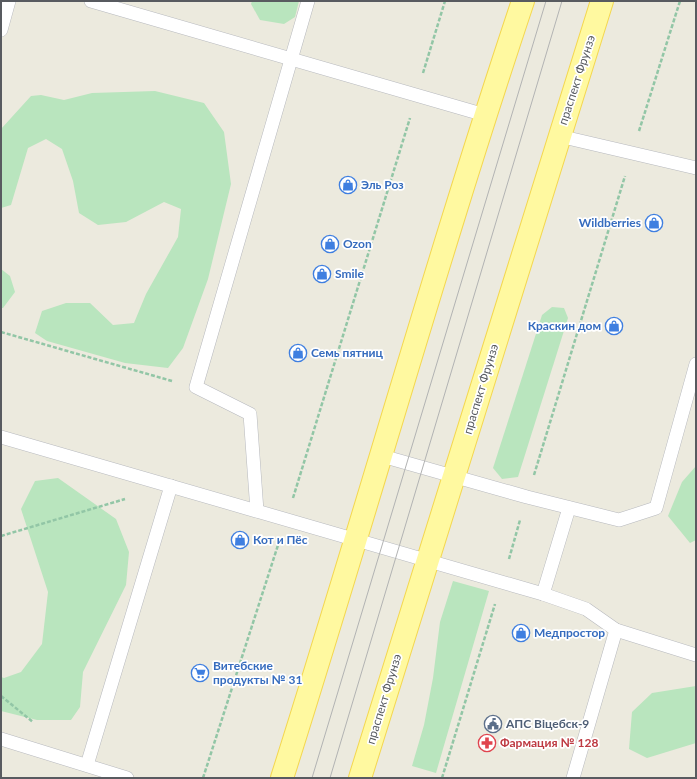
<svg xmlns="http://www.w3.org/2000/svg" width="697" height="779" font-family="Lato,sans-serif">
	<rect width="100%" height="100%" fill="#eceade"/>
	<!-- green -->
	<g fill="#b9e5be">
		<polygon points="252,1 299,1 295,17 284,24 260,20 251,4"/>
		<polygon points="155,91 204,103 224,132 231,184 208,279 183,348 168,368 125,363 47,341 35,333 42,311 66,303 90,303 113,325 134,323 146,294 178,237 181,209 164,202 126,222 98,225 79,213 73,181 62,149 46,139 28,148 11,205 1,208 1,129 31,96 41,95 64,100 92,93"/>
		<polygon points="1,269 10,276 15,292 3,308 1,308"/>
		<polygon points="552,307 564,308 568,318 518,477 502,479 493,468 542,315"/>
		<polygon points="696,466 696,540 690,543 668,516 682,482"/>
		<polygon points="58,478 116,519 129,552 126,585 83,672 80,707 71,720 37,720 1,711 1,677 4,678 21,672 42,644 48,592 21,509 35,481"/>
		<polygon points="453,581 489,591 436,773 412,766 424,725 433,678 440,622"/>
		<polygon points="696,686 696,743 647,758 629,749 632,712 652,693"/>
	</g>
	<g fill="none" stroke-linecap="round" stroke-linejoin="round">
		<defs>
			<g id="lane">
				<polyline points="91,1 485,115"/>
				<polyline points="1,30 9,1"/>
				<polyline points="559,136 696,168"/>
				<polyline points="1,437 543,594 586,609 616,630 696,655"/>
				<polyline points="382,456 527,497 619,520 656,508 696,364"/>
				<polyline points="257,511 250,414 196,387 308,1"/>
				<polyline points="543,594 569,508"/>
				<polyline points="1,739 127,778"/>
				<polyline points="87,765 171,486"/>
				<polyline points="573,778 616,630"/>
			</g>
			<g id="primary">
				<path d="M282,778c82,-258 155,-520 241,-777"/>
				<polyline points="360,778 602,1"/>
			</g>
		</defs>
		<!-- lane casing -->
		<use href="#lane" stroke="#b7b9be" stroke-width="14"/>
		<!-- primary casing -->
		<use href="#primary" stroke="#f4d74f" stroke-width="24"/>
		<!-- path -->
		<g stroke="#92c6a6" stroke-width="2.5" stroke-dasharray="4 2" stroke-linecap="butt">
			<polyline points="423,73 445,1"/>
			<polyline points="639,131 680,1"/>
			<polyline points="1,332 172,381"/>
			<polyline points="534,475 625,176"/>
			<polyline points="293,498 410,118"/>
			<polyline points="1,536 125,499"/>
			<polyline points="509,559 520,520"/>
			<polyline points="1,696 33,722"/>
			<polyline points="203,778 279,542"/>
			<polyline points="442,778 495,604"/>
		</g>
		<!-- lane -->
		<use href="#lane" stroke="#fff" stroke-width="13"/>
		<!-- primary -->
		<use href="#primary" stroke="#fff9a0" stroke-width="22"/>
		<!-- tram -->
		<g stroke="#b2b3b3" stroke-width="1">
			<polyline points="312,778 546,1"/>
			<polyline points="330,778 562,1"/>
		</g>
	</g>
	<!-- icons -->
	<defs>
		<symbol id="shop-ring" viewBox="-11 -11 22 22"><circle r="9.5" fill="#fff" stroke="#3f7fe0" stroke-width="1.5"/><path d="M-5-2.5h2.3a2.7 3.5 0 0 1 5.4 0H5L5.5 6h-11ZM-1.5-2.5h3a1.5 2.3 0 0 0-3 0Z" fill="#3f7fe0"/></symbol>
		<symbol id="supermarket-ring" viewBox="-11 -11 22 22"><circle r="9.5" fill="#fff" stroke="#3f7fe0" stroke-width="1.5"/><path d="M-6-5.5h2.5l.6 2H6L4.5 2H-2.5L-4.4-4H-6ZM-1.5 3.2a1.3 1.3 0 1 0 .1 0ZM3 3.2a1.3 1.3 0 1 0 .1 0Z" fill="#3f7fe0"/></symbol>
		<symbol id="civic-ring" viewBox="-11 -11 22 22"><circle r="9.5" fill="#fff" stroke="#5c6f8a" stroke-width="1.5"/><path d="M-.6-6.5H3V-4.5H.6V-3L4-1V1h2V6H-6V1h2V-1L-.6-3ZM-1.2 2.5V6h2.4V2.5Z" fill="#5c6f8a"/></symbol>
		<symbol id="pharmacy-ring" viewBox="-11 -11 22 22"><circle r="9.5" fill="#fff" stroke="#e0444e" stroke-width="1.5"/><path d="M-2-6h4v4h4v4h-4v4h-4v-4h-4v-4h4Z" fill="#e0444e"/></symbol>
	</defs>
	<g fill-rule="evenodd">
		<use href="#shop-ring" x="338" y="175" width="20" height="20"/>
		<use href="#shop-ring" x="644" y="213" width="20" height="20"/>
		<use href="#shop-ring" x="320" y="234" width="20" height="20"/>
		<use href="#shop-ring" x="312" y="264" width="20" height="20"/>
		<use href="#shop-ring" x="604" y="316" width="20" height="20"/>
		<use href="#shop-ring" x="288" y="343" width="20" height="20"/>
		<use href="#shop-ring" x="230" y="530" width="20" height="20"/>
		<use href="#shop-ring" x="511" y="623" width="20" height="20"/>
		<use href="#supermarket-ring" x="190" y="663" width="20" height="20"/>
		<use href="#civic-ring" x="483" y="714" width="20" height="20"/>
		<use href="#pharmacy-ring" x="477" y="733" width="20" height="20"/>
	</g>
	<g text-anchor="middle" stroke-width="3.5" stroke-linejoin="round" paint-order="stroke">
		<!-- street labels -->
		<g font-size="12" fill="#585b60" stroke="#fff">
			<text transform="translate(577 80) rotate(-72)" y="4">праспект Фрунзэ</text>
			<text transform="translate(481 389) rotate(-73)" y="4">праспект Фрунзэ</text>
			<text transform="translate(384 699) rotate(-73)" y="4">праспект Фрунзэ</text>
		</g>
		<!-- shop labels -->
		<g font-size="12" font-weight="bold" fill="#366cbe" stroke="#fff" text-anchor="start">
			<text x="361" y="189">Эль Роз</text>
			<text x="641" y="227" text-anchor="end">Wildberries</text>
			<text x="343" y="248">Ozon</text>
			<text x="335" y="278">Smile</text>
			<text x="601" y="330" text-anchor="end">Краскин дом</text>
			<text x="311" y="357">Семь пятниц</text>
			<text x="253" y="544">Кот и Пёс</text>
			<text x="534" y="637">Медпростор</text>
			<text x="213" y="670">Витебские<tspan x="213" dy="14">продукты № 31</tspan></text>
		</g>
		<!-- service labels -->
		<g font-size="12" font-weight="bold" fill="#4e5e75" stroke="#fff" text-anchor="start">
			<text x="506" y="728">АПС Віцебск-9</text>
		</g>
		<!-- health labels -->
		<g font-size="12" font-weight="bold" fill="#be3a42" stroke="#fff" text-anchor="start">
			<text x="500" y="747">Фармация № 128</text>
		</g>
	</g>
	<!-- border -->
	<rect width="697" height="779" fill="none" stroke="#585b60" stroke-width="4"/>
</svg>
